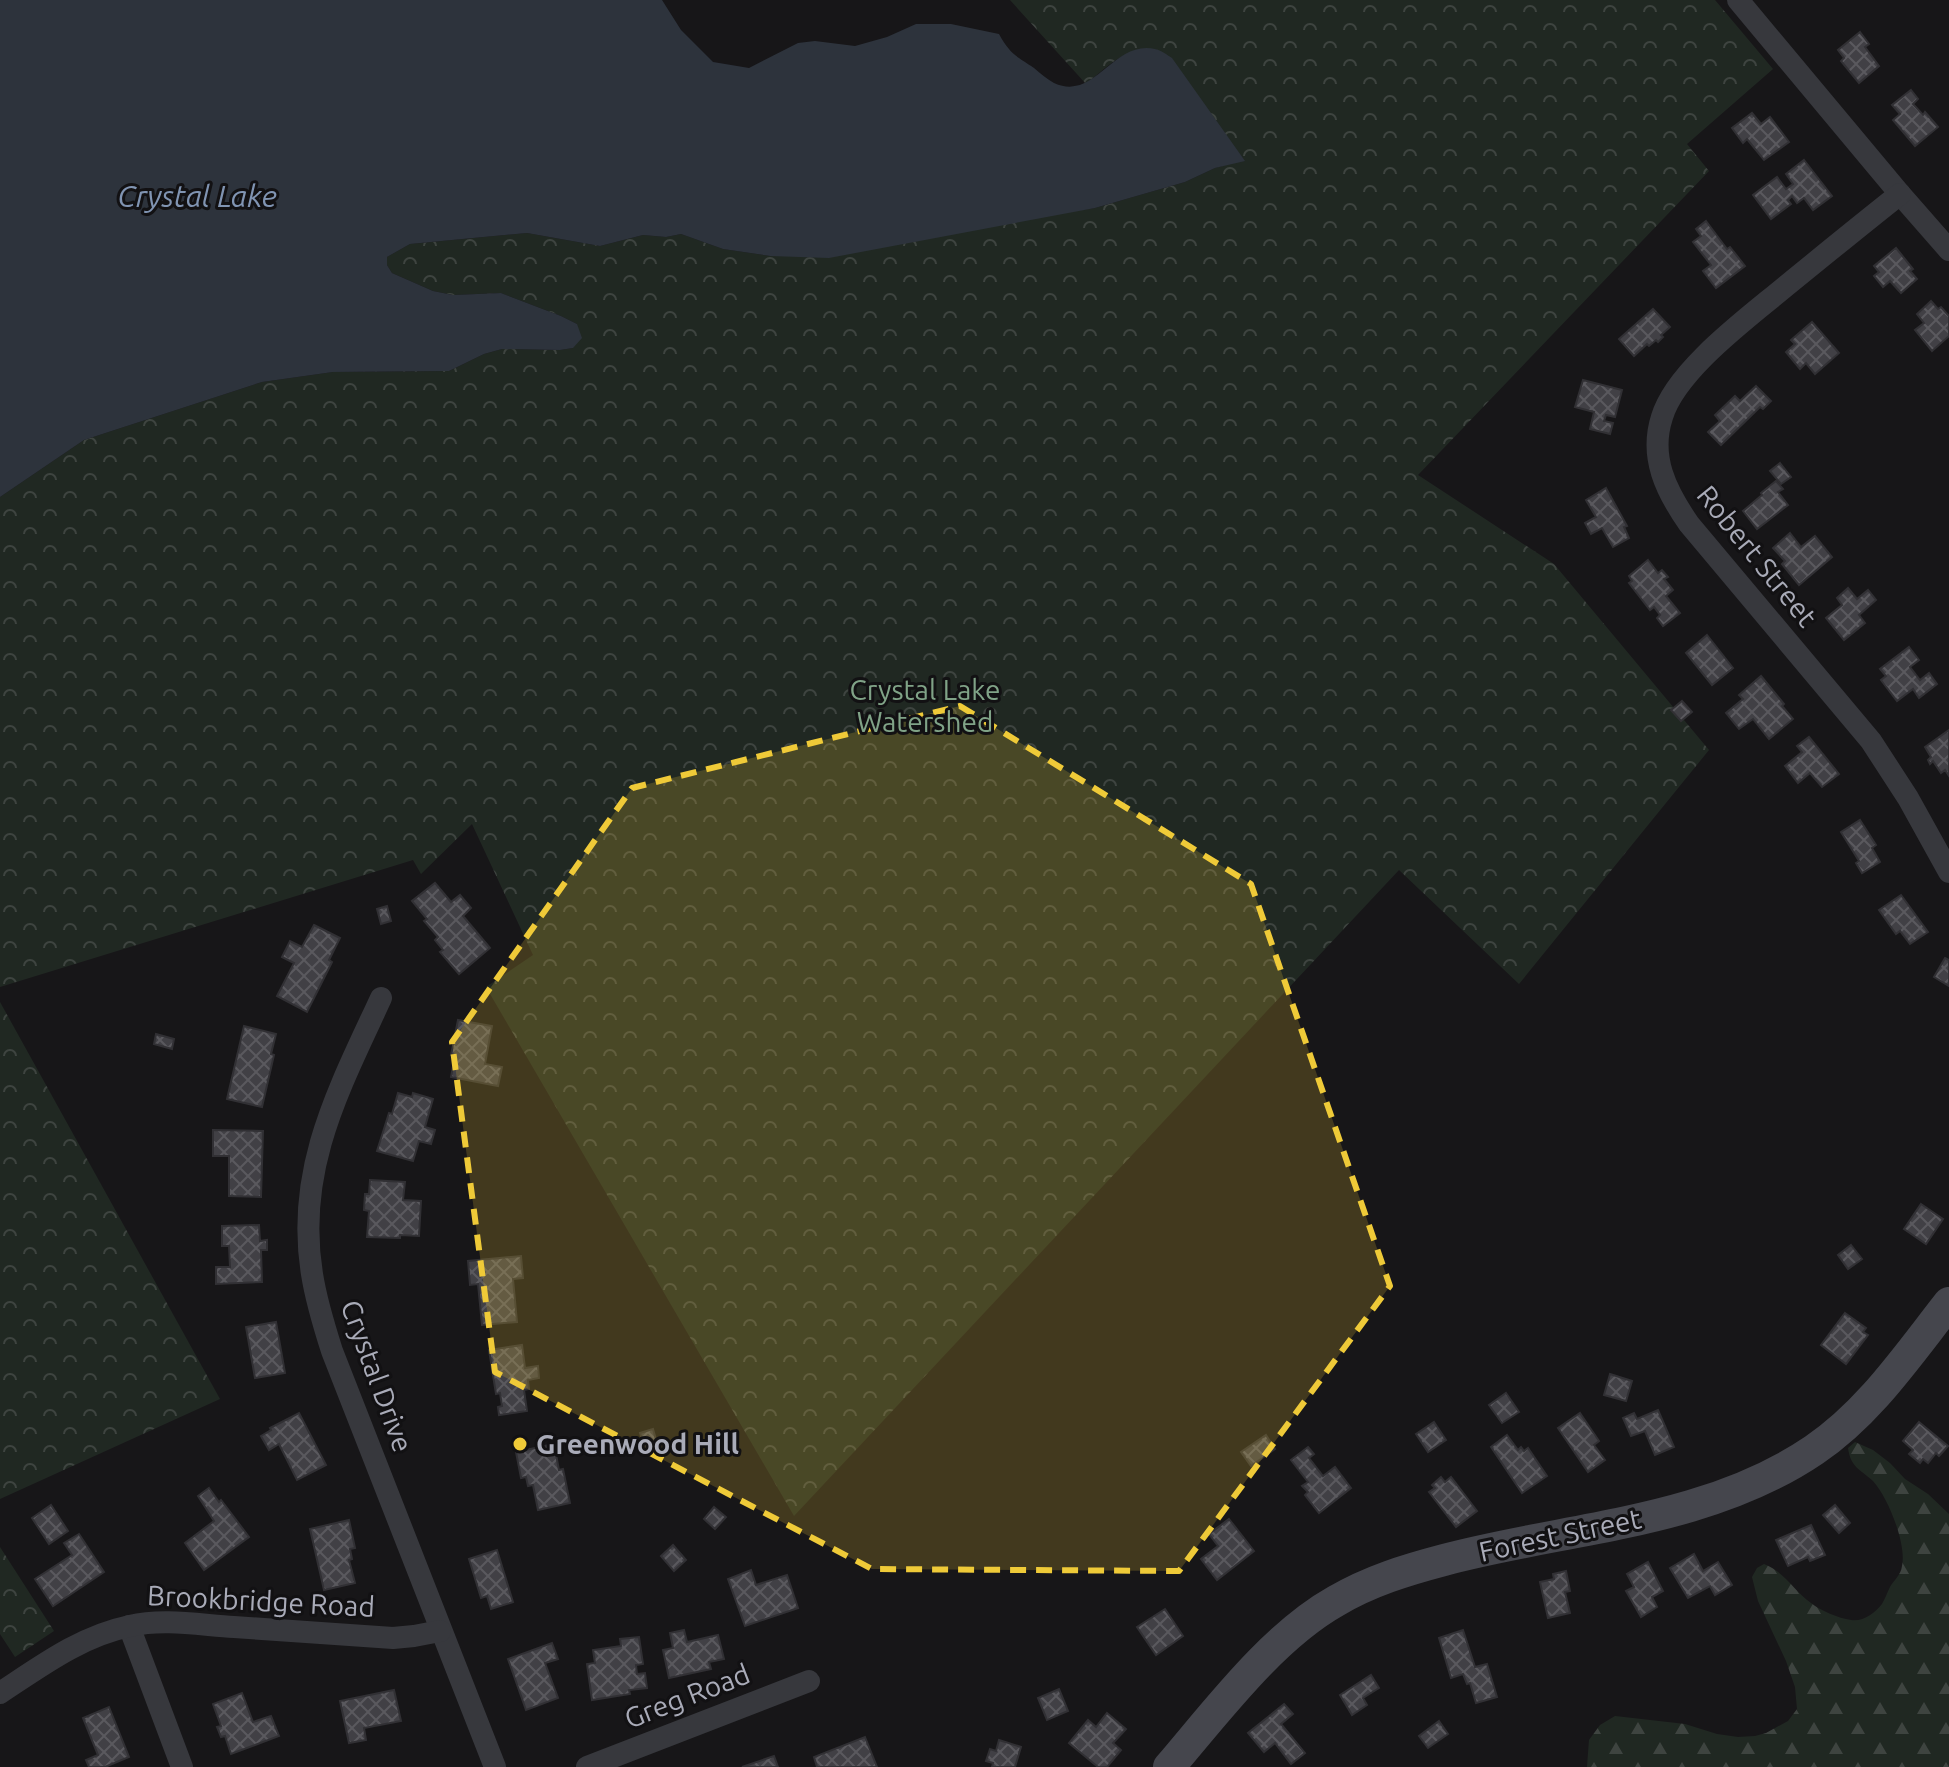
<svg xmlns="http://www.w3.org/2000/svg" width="1949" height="1767" font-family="Ubuntu,sans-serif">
	<defs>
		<pattern id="forest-firs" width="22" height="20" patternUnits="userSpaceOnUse" patternTransform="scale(2)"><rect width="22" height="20" fill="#202822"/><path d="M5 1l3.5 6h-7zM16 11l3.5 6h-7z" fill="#3e4440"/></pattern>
		<pattern id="park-crowns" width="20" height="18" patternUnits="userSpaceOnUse" patternTransform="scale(2)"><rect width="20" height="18" fill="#202822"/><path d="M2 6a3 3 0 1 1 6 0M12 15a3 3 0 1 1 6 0" fill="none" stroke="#3e4440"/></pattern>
		<pattern id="building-cross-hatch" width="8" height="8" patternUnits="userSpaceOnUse" patternTransform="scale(2)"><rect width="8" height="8" fill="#414045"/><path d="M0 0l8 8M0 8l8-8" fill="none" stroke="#5a595e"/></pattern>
	</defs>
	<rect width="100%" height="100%" fill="#171618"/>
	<!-- forest -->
	<path fill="url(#forest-firs)" d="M1855,1442l18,8 17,13 15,16 23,15 21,20v253h-362l2,-27 11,-15 15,-9 70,8 32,10 21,3 17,-1 11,-3 22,-12 9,-12 -2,-22 -9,-26 -28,-60 -6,-24 5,-9 7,-4c21,8 30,27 47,39 10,8 27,15 40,17 12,2 24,-7 31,-16 3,-5 5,-11 8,-17 4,-7 11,-12 12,-21 5,-21 -14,-69 -29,-85 -13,-12 -22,-13 -25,-33z"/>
	<!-- park -->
	<g fill="url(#park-crowns)">
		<path d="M1010,0h705l58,69 -86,75 22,27 -291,304 136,89 155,186 -190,234 -120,-114 -605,646 -308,-529 47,-32 -61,-131 -51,50 -8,-14 -413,127v-490l84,-57 178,-58 71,-10 116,-1 35,-17 18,-5 58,1 13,-2 4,-24 -16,-8 -60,-23 -48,2 -20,-4 -41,-18 -5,-8v-8l23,-13 117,-11 73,13 43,-11 23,2 15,-3 42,15 47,7 325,-48 90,-26 30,-14 29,-8 -88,-111c-34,0 -45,15 -70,35z"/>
		<polygon points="0,1002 220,1399 0,1499"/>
		<polygon points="0,1547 54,1631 15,1657 0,1634"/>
	</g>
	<!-- water -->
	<path fill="#2d333c" d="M0,0h662l19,30 32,32 36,6 49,-25 17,-2 40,5 32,-9 29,-13h35l48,10c11,20 17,22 35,34 6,5 13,11 20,15 42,19 58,-43 101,-34 6,1 12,6 17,9l73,103 -30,7 -30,14 -90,26 -266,50 -59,-2 -47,-7 -42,-15 -15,3 -23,-2 -43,11 -73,-13 -117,11 -23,13v8l5,8 41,18 20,4 48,-2 60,23 16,8 5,14 -9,10 -13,2 -58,-1 -18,5 -35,17 -116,1 -71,10 -178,58 -84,57z"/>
	<!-- building -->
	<g fill="url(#building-cross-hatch)" stroke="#313034" stroke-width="2">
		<polygon points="1860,32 1869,44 1865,47 1879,66 1859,83 1841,61 1844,58 1838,50"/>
		<polygon points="1911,90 1918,99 1913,104 1923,115 1925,112 1938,127 1915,146 1893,120 1900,114 1892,105"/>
		<polygon points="1752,113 1761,124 1770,117 1789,142 1764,160 1747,139 1743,143 1732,128"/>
		<polygon points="1804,160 1832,196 1813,210 1804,198 1797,203 1792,196 1788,200 1791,204 1771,219 1753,195 1777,177 1786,189 1793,184 1786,174"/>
		<polygon points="1706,221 1727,249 1730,247 1745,266 1716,288 1703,271 1711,265 1693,242 1701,236 1696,229"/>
		<polygon points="1896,248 1913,269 1910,271 1917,279 1901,293 1890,281 1883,287 1874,276 1879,272 1874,266"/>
		<polygon points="1931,301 1938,309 1941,307 1949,316 1949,336 1932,351 1915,330 1924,323 1917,314"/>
		<polygon points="1653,309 1670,327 1661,335 1663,337 1658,342 1656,340 1649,346 1647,344 1634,356 1619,339"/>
		<polygon points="1812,322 1839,353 1815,374 1806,363 1800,369 1786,352 1795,344 1791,340"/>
		<polygon points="1583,380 1622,390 1615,417 1606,415 1604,421 1613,423 1610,434 1590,429 1594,412 1575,407"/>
		<polygon points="1756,386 1771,401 1763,409 1760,407 1721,445 1708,432 1720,421 1715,415 1735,396 1740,401"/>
		<polygon points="1780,463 1791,477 1781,484 1770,471"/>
		<polygon points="1776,481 1783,489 1778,492 1788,505 1757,529 1743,511 1762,495 1761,493"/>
		<polygon points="1606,488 1627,526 1624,527 1629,538 1613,547 1602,528 1591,534 1585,523 1596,517 1586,500"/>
		<polygon points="1790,533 1801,547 1815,536 1832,557 1799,585 1782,564 1785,561 1773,548"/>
		<polygon points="1648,560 1658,573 1662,570 1668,577 1664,579 1673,590 1666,596 1680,613 1663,626 1657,618 1660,615 1654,607 1650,610 1629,583 1632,581 1629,576"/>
		<polygon points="1848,588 1857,599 1868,590 1876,600 1859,615 1865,623 1844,640 1826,618 1842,605 1837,598"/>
		<polygon points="1707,635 1733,668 1712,685 1686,653"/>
		<polygon points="1909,647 1919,660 1910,667 1920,680 1929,673 1937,684 1919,698 1913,689 1897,701 1881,680 1886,676 1880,669"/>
		<polygon points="1761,676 1784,704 1782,706 1793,719 1769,739 1753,719 1739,729 1726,713 1743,699 1739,695"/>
		<polygon points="1682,701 1692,712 1681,721 1671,710"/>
		<polygon points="1949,730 1949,776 1945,770 1941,773 1933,761 1930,764 1928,760 1931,757 1925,747"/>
		<polygon points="1809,737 1839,774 1822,787 1810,773 1798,783 1785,766 1802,752 1797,746"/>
		<polygon points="1860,820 1876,845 1872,848 1880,862 1862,873 1856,863 1859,861 1841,832"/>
		<polygon points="435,883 451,902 460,895 471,908 463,916 490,948 459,974 440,952 443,950 435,940 438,937 424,921 427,919 412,901"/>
		<polygon points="1901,895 1928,932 1910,944 1900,931 1896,934 1879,910"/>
		<polygon points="387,906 391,921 381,924 377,909"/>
		<polygon points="314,925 340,938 329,960 332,962 307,1012 277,996 294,963 282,957 290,941 302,947"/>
		<polygon points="1945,958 1949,960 1949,986 1934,977"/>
		<polygon points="458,1020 492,1026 485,1064 502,1067 498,1086 451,1077 455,1056 451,1055"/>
		<polygon points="244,1026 276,1034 271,1054 274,1055 262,1107 227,1099"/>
		<polygon points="156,1034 174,1039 172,1049 154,1044"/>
		<polygon points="398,1093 412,1097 413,1093 433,1099 425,1127 435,1130 431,1144 419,1141 413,1161 377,1151 389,1113 392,1114"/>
		<polygon points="213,1130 263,1131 261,1197 229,1196 229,1156 213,1156"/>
		<polygon points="370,1180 405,1182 403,1200 421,1201 419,1236 400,1235 400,1238 367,1237 369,1211 364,1210 365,1194 369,1194"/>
		<polygon points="1921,1204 1943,1219 1926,1244 1904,1229"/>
		<polygon points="259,1225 260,1241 267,1240 267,1250 261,1250 262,1282 216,1284 216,1267 230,1267 229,1246 222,1246 222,1226"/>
		<polygon points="1851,1245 1862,1259 1848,1269 1838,1255"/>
		<polygon points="521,1256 523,1278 513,1279 517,1322 482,1325 478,1284 470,1285 468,1261"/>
		<polygon points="1845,1313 1866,1328 1863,1332 1868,1335 1846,1364 1821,1345"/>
		<polygon points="276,1322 285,1373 255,1378 246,1327"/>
		<polygon points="522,1345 525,1368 538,1366 539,1378 528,1380 529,1389 524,1390 527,1411 499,1415 498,1407 502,1406 500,1393 496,1394 489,1350"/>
		<polygon points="1610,1374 1632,1381 1626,1401 1604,1395"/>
		<polygon points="1506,1393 1519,1412 1502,1423 1489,1405"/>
		<polygon points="1658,1410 1674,1447 1655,1455 1645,1431 1631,1436 1623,1418 1634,1413 1637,1419"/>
		<polygon points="299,1413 326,1465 297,1480 279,1444 269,1450 261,1436 271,1430 270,1428"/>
		<polygon points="1580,1413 1599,1441 1594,1445 1605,1460 1588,1472 1558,1428"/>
		<polygon points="1434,1422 1446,1440 1428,1452 1416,1434"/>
		<polygon points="1919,1422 1948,1446 1939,1456 1936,1453 1928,1463 1923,1459 1920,1463 1909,1454 1913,1450 1903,1441"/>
		<polygon points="653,1429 657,1443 644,1447 640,1433"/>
		<polygon points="1266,1435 1275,1449 1251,1466 1241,1452"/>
		<polygon points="1507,1435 1518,1450 1521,1447 1524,1451 1528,1448 1547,1476 1522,1493 1491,1447"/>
		<polygon points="554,1444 559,1470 563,1469 570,1503 538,1510 533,1485 528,1486 526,1477 521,1478 516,1452"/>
		<polygon points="1308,1447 1314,1454 1309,1458 1323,1476 1335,1467 1351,1488 1319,1513 1305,1495 1308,1492 1302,1486 1308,1482 1291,1460"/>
		<polygon points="1441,1477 1445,1482 1451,1477 1477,1511 1456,1527 1429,1492 1435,1488 1432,1485"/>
		<polygon points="209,1488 219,1502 221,1500 249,1537 204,1570 185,1543 214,1521 198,1496"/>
		<polygon points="51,1505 68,1531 49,1544 32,1518"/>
		<polygon points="1835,1505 1850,1523 1839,1533 1823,1515"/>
		<polygon points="714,1507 726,1517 715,1529 704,1519"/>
		<polygon points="1229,1519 1254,1551 1217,1580 1201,1559 1218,1546 1209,1534"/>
		<polygon points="349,1520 355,1548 350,1549 352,1559 349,1560 355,1583 324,1590 310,1529"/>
		<polygon points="1811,1525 1825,1555 1810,1561 1808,1557 1788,1566 1776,1540"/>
		<polygon points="79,1534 104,1572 53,1606 35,1579 72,1555 64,1543"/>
		<polygon points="673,1545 686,1560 674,1571 661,1556"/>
		<polygon points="497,1550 513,1602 491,1609 487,1596 481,1598 469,1559"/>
		<polygon points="1694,1554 1703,1571 1718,1562 1732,1585 1715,1595 1710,1586 1688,1598 1670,1568"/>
		<polygon points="1648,1562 1663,1591 1652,1597 1657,1607 1641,1617 1626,1591 1634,1587 1627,1574"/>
		<polygon points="751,1570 756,1585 787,1575 798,1608 745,1626 728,1579"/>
		<polygon points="1566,1571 1570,1591 1565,1592 1570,1613 1548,1618 1540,1582 1554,1579 1553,1574"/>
		<polygon points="1165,1609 1183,1636 1156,1655 1137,1627"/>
		<polygon points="684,1630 687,1642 718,1635 724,1659 709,1662 711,1669 669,1678 663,1650 673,1648 670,1633"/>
		<polygon points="1463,1630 1475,1667 1487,1664 1497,1697 1476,1703 1470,1683 1467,1684 1463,1674 1451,1678 1439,1638"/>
		<polygon points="639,1637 643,1664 636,1665 637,1674 645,1673 647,1688 629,1690 630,1694 592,1700 587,1664 595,1663 593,1650 621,1646 620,1639"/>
		<polygon points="552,1643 558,1659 545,1663 558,1698 526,1710 508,1659"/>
		<polygon points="1371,1675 1379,1688 1363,1698 1367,1705 1352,1715 1340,1695"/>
		<polygon points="1059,1689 1068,1711 1047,1720 1038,1698"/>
		<polygon points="394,1690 401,1721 364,1728 366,1740 349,1743 340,1701"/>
		<polygon points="242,1693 253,1722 271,1716 279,1736 231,1754 225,1736 221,1737 217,1727 221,1726 213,1704"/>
		<polygon points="1284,1704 1293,1714 1281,1724 1305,1753 1291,1764 1275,1743 1264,1752 1248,1733"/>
		<polygon points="109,1707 129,1757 105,1767 89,1767 86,1760 98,1755 83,1718"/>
		<polygon points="1107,1713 1126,1729 1113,1743 1121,1750 1107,1767 1098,1767 1069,1743 1088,1720 1096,1727"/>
		<polygon points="1439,1721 1448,1734 1428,1748 1419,1736"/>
		<polygon points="865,1737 877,1767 817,1767 814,1757"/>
		<polygon points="999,1740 1021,1747 1015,1767 992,1767 993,1763 986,1761 990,1749 996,1751"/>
		<polygon points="774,1756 778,1767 742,1767"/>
	</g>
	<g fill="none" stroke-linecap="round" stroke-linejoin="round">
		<!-- minor -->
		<g stroke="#37383d" stroke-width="22">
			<polyline points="1738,0 1900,194 1949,250"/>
			<path d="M1900,194c-38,30 -76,61 -114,92 -37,31 -110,84 -124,131 -13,40 4,74 27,107l182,217 37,57 41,74"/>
			<path d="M381,998c-42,91 -86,171 -69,276 4,26 12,52 20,77l163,416"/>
			<polyline points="129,1626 182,1767"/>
			<path d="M0,1693c41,-27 81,-57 130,-67 33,-8 70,-1 104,1 53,4 106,7 159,11l21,-2 26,-5"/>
			<polyline points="587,1767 809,1681"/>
		</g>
		<!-- secondary -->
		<path stroke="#45464d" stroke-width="32" d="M1169,1767c48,-56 103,-130 167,-166 34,-20 70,-31 108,-41 123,-33 261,-36 370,-110 55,-37 94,-95 135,-147"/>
	</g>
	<!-- marked area -->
	<path fill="#efca38" fill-opacity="0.2" stroke="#efca38" stroke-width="6" stroke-dasharray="16 10" stroke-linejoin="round" d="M960,706l291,178 139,402 -211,285 -307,-2 -377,-197 -43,-330 180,-254z"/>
	<!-- markers -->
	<circle fill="#efca38" stroke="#121113" stroke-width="3" cx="520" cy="1444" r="8"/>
	<g text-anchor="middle" stroke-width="6" stroke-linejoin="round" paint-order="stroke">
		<!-- street labels -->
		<g font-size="28" fill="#a9abb8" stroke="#121113">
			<text transform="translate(1757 556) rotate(51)" y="10">Robert Street</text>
			<text transform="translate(377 1376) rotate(70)" y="10">Crystal Drive</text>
			<text transform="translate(1560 1535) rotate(-12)" y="10">Forest Street</text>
			<text transform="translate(261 1601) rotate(3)" y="10">Brookbridge Road</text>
			<text transform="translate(687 1696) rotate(-21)" y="10">Greg Road</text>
		</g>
		<!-- park labels -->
		<g font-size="28" fill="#80a387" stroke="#121113">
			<text x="925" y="700">Crystal Lake<tspan x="925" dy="32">Watershed</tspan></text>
		</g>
		<!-- poi labels -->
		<g font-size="28" font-weight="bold" fill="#a9abb8" stroke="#121113" text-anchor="start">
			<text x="536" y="1454">Greenwood Hill</text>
		</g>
		<!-- water labels -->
		<g font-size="30" font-style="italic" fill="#8094b2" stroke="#121113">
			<text x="197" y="207">Crystal Lake</text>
		</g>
	</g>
</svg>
